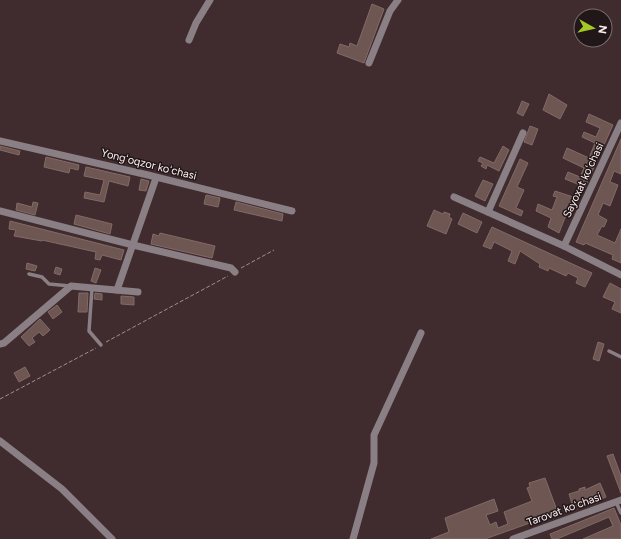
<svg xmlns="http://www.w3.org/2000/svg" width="621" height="539" font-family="Figtree,sans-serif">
	<rect width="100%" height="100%" fill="#402b2f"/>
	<!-- building -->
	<g fill="#6e5652" stroke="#826a66">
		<polygon points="372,4 384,9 364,63 337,53 340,44 349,47 350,43 357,46"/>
		<polygon points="549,94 567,105 560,119 543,110"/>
		<polygon points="522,101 529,104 523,116 517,113"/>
		<polygon points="589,114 613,125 585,187 565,179 568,172 580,177 584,168 563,158 567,148 589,158 595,143 582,137 584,132 596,137 600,128 586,122"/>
		<polygon points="530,126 538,129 532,145 524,142"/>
		<polygon points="621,139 621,174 614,171 610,182 618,185 610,206 603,203 598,215 607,220 604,227 602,226 597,235 615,243 621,229 621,263 612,259 613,255 585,243 584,245 576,242"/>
		<polygon points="0,146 20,151 19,155 0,150"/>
		<polygon points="503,146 509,150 499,171 487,165 486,169 481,166 483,163 478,161 480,157 494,163"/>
		<polygon points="46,157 79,165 78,170 70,168 69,173 44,167"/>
		<polygon points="520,159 528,163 517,187 524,190 516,208 523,211 521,216 499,206"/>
		<polygon points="86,167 130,177 128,186 109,181 104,202 84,198 85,192 100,195 104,180 84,176"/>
		<polygon points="141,179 149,181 146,191 139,190"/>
		<polygon points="483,180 493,184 485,201 475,196"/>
		<polygon points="555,191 573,197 559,233 548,227 551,218 536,211 538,204 552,210 557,197 553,196"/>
		<polygon points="206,195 220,198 218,207 204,204"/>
		<polygon points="33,202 38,203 35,215 16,210 17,203 32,207"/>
		<polygon points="236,202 283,214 282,221 234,210"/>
		<polygon points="434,210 443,214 444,212 450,214 449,217 452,219 446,234 427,226"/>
		<polygon points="463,213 482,222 477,233 458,224"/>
		<polygon points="76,215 112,224 110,234 74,224"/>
		<polygon points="10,221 124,250 121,260 102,255 100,260 95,259 96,252 42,240 42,241 14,236 16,230 9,229"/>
		<polygon points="492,227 592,273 585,287 576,283 578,278 568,273 566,276 549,268 548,271 539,267 540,264 520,251 515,264 508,261 512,251 494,242 491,249 483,246"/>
		<polygon points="160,233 215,246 212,258 151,244 153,234 159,236"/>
		<polygon points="27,263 37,266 35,271 26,269"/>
		<polygon points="56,267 62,269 60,275 54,273"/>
		<polygon points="95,268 101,270 96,283 91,281"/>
		<polygon points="610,283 621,289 621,313 612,309 615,302 603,297"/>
		<polygon points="79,293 88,293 87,312 78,312"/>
		<polygon points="95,293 102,294 102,300 94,299"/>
		<polygon points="121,296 134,297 134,305 121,304"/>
		<polygon points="57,305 62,312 53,319 48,312"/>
		<polygon points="40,319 50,330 43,336 39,332 32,338 35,342 29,346 21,337"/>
		<polygon points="598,342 604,344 599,361 593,359"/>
		<polygon points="25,367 30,376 19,382 14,373"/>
		<polygon points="613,454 621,476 621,493 607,456"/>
		<polygon points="545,478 558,513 485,539 431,539 449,532 445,518 494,499 498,511 486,515 490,525 496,522 498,528 508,524 504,512 532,501 527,488 530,487 529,483"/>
		<polygon points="600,483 606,497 591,503 590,501 573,507 569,494 579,491 579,489 585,487 585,490"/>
		<polygon points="614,508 621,525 621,539 583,539 613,526 609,517 557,539 552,539 550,534"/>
	</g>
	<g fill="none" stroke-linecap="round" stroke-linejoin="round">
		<!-- path -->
		<g stroke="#a08e91" stroke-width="1" stroke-dasharray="4 2" stroke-linecap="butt">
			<polyline points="241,268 274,250"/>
			<polyline points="106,342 228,276"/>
			<polyline points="0,399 96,348"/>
		</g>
		<!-- service -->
		<g stroke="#897f84" stroke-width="3.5">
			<polyline points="29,274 42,277 49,284 70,286"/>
			<polyline points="92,288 89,331 101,345"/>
			<polyline points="609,351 621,357"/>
			<polyline points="616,502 621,513"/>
		</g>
		<!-- minor -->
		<g stroke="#897f84" stroke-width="7">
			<polyline points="189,40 196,23 210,0"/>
			<polyline points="369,63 390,11 398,0"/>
			<polyline points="0,141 148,175 292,211"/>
			<polyline points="454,197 564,246 621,275"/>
			<polyline points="0,211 133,245 231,268 235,272"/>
			<polyline points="488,212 523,133"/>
			<polyline points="564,246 621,123"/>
			<polyline points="117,290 156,178"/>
			<polyline points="0,344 4,343 71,286 138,292"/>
			<polyline points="0,441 62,489 112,539"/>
			<polyline points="353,539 374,463 374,435 421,333"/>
			<polyline points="513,539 621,500"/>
		</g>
	</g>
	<g text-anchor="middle" stroke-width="3" stroke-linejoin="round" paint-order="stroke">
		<!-- street labels -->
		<g font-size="11" fill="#fff0f2" stroke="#211718">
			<text transform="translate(149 164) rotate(14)" y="4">Yongʻoqzor koʻchasi</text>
			<text transform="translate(583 180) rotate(-65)" y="4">Sayoxat koʻchasi</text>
			<text transform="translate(564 509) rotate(-20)" y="4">Tarovat koʻchasi</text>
		</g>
	</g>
	<!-- north arrow -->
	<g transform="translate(593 28) rotate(98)"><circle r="19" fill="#211718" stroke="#7a6e6f"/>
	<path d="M0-3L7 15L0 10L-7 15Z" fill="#a4c825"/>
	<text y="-6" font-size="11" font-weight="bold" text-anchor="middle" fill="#fff0f2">N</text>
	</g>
</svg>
